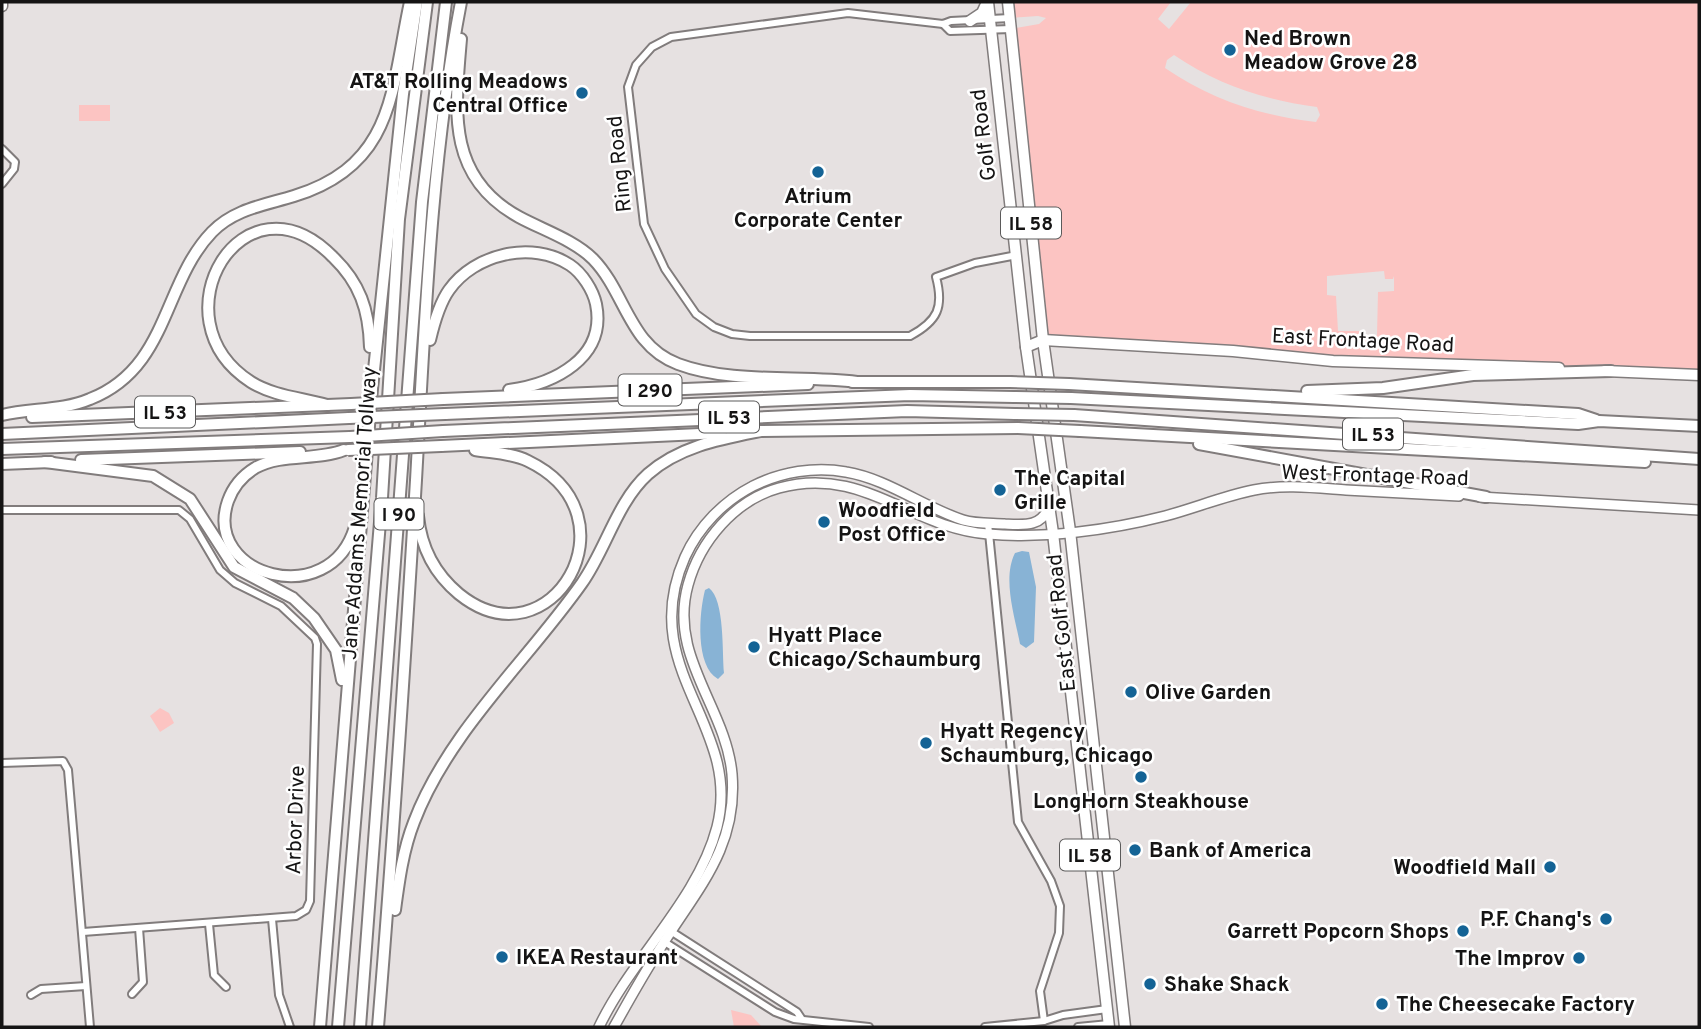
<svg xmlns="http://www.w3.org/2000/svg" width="1701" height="1029" font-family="Overpass,sans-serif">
	<rect width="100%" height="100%" fill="#e6e1e1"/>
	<!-- green -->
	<g fill="#fcc4c2" fill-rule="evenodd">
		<path d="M1008,2h163l-13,17 11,10 22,-27h508v373l-288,-10 -368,-25 -32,-311 28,-5 7,-6 -8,-2 -28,2zM1174,55c44,30 91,45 143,52l3,8 -4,7c-55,-6 -106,-23 -151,-54l2,-8zM1384,271l1,8h8l1,-3v15l-16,1 -1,43 -14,2 -2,-6h-23l-2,-35 -9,-1v-19z"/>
		<rect x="79" y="105" width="31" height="16"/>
		<polygon points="160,708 169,713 174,723 160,732 150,716"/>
		<polygon points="731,1010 751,1015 762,1027 734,1027"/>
	</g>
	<!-- water -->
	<g fill="#88b3d5">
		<path d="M1022,551l7,1 7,35 -2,55 -8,6 -6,-4c-5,-27 -18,-65 -5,-91z"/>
		<path d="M709,588c16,12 13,65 15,85l-6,6c-23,-13 -19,-66 -13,-89z"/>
	</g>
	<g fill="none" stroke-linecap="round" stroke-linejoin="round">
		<defs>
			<g id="street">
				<path d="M1010,18l-59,3 -8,3 -95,-11 -177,24 -19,10 -16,18 -8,22 16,137 21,45 31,45 18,13 18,7 18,2h160c28,-15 34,-29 26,-59l39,-14 42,-8"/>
				<polyline points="943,24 950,31 1011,29"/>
				<polyline points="2,149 15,162 14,169 2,184"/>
				<polyline points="2,510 179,510 190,519 220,570 235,583 281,606 315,638 317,644 310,901 306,910 296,916 83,932"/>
				<polyline points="988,523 1018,822 1051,881 1060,906 1059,933 1040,991 1044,1021"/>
				<polyline points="2,763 63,761 68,770 90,1027"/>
				<polyline points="272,919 279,995 290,1027"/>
				<polyline points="209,924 214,975 226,987"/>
				<polyline points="669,930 797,1012 801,1018"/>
				<polyline points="663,941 775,1012 794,1019 869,1027"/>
				<polyline points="132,994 143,982 139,928"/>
				<polyline points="31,995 41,989 86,986"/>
				<polyline points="985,1027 1044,1021 1063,1015 1107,1009"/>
				<polyline points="1078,1027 1109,1024"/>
			</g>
			<g id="secondary">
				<polyline points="1480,497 1699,510"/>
				<path d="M599,1027c32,-68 99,-127 118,-200 26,-102 -82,-157 -32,-270 14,-31 39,-56 68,-71 28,-14 62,-20 93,-14 42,7 77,35 117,48 13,4 29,3 42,4 20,1 36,3 44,-17"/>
				<path d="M614,1027c15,-27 30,-54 47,-80 36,-58 77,-99 71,-173 -6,-67 -64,-117 -44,-189 12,-44 47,-85 91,-97 84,-23 131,40 209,46 56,5 122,-4 177,-18 30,-8 59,-20 89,-26 29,-6 63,-2 92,0 38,2 75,4 113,6"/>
			</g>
			<g id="primary">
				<polyline points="988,2 1026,347 1053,533 1109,1027"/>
				<polyline points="1008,2 1043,340 1070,531 1125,1027"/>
				<polyline points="2,6 2,2"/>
				<polyline points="970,21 982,13 987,2"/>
				<polyline points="1026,347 1043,340 1233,351 1333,361 1559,368"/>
				<polyline points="1605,371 1699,375"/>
			</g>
			<g id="highway">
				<path d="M461,39c-6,71 -15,138 58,178 24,13 55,23 74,42 33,34 36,87 85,105 53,20 123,11 179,18"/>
				<path d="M430,340c4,-17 9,-36 19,-50 25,-36 83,-50 121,-25 12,8 23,25 26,39 11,54 -42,80 -87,86"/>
				<polyline points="852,382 1010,382"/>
				<polyline points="1069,384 1578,414 1596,420"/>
				<polyline points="1307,391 1383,388 1473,375 1611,371"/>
				<polyline points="1071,398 1578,424 1599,421 1699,426"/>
				<polyline points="443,399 808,384"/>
				<path d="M327,405c-24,-7 -54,-9 -76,-23 -99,-64 -7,-216 82,-125 27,26 36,53 37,90"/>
				<polyline points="445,414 910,395 1014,397"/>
				<path d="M2,415c29,-7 60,-4 88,-16 79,-31 72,-115 122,-167 22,-23 53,-27 82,-36 101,-31 97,-106 116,-194"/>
				<polyline points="1074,415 1699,459"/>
				<polyline points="32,417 351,404"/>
				<polyline points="443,431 907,411 1015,414"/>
				<polyline points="755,431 1018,428"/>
				<polyline points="1080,431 1645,462"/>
				<polyline points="2,434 349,418"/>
				<polyline points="1199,444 1486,497"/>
				<polyline points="441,446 721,433"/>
				<polyline points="2,449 350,437"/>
				<path d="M344,450c-28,11 -62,3 -89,18 -13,8 -22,19 -27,33 -26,75 102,111 127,26"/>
				<polyline points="81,460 300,452"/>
				<polyline points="45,462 153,476 190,499 234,567 293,598 314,618 336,650 342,680"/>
				<polyline points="2,464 51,462"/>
				<path d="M418,516c3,31 17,58 41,78 92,74 181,-79 69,-133 -16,-8 -36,-8 -53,-11"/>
				<path d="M395,910c4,-30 8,-60 19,-88 34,-90 114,-162 168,-239 24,-34 35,-81 66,-109 32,-28 73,-35 113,-43"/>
				<polyline points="320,1027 372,389 403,94 417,2"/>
				<polyline points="338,1027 382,498 399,219 427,2"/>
				<polyline points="360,1027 422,202 446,2"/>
				<path d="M378,1027c15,-182 27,-365 38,-547 9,-159 15,-322 45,-478"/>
			</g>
		</defs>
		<!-- street casing -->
		<use href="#street" stroke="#817c7c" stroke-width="10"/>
		<!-- secondary casing -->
		<use href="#secondary" stroke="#817c7c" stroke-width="12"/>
		<!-- primary casing -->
		<use href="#primary" stroke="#817c7c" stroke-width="13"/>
		<!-- highway casing -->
		<use href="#highway" stroke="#817c7c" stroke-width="14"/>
		<!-- street -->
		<use href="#street" stroke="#fff" stroke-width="6"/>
		<!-- secondary -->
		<use href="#secondary" stroke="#fff" stroke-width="9"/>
		<!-- primary -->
		<use href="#primary" stroke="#fff" stroke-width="10"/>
		<!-- highway -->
		<use href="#highway" stroke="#fff" stroke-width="10"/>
		<defs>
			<g id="highway-bridge">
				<polyline points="1010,382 1069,384"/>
				<polyline points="1014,397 1071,398"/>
				<polyline points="351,404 443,399"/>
				<polyline points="1015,414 1074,415"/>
				<polyline points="349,418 445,414"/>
				<polyline points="1018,428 1080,431"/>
				<polyline points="350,437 443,431"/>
				<polyline points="348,450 441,446"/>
			</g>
		</defs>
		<!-- highway-bridge casing -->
		<use href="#highway-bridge" stroke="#817c7c" stroke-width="14" stroke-linecap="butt"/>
		<!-- highway-bridge -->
		<use href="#highway-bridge" stroke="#fff" stroke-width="10"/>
	</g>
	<!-- markers -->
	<g fill="#146395" stroke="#fff" stroke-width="2.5">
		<circle cx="1230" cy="50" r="7"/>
		<circle cx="582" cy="93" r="7"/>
		<circle cx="818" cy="172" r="7"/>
		<circle cx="1000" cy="490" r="7"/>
		<circle cx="824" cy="522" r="7"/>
		<circle cx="754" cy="647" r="7"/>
		<circle cx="1131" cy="692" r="7"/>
		<circle cx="926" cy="743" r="7"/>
		<circle cx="1141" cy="777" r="7"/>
		<circle cx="1135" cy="850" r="7"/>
		<circle cx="1550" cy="867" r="7"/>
		<circle cx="1606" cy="919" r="7"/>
		<circle cx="1463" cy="931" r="7"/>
		<circle cx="502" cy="957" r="7"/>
		<circle cx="1579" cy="958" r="7"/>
		<circle cx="1150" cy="984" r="7"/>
		<circle cx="1382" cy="1004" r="7"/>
	</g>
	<g text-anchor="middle" stroke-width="5" stroke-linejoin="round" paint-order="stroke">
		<!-- shield labels -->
		<g fill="#fff" stroke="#5b5a5a" stroke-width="2">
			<rect x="1001" y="207.5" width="60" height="31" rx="5"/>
			<rect x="618.5" y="374.5" width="63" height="31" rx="5"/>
			<rect x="135" y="396.5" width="60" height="31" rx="5"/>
			<rect x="699" y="401.5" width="60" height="31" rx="5"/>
			<rect x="1343" y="418.5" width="60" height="31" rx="5"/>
			<rect x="374.5" y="498.5" width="49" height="31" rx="5"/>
			<rect x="1060" y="839.5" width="60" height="31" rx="5"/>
		</g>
		<g font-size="19" font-weight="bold" fill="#151414">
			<text x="1031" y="230">IL 58</text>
			<text x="650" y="397">I 290</text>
			<text x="165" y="419">IL 53</text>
			<text x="729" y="424">IL 53</text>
			<text x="1373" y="441">IL 53</text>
			<text x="399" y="521">I 90</text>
			<text x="1090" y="862">IL 58</text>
		</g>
		<!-- poi labels -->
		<g font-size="21" font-weight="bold" fill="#151414" stroke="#fff" text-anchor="start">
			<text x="1244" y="45">Ned Brown<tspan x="1244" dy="24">Meadow Grove 28</tspan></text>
			<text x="568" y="88" text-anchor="end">AT&amp;T Rolling Meadows<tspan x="568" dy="24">Central Office</tspan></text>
			<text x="818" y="203" text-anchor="middle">Atrium<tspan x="818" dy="24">Corporate Center</tspan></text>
			<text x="1014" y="485">The Capital<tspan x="1014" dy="24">Grille</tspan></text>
			<text x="838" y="517">Woodfield<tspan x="838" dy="24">Post Office</tspan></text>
			<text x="768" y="642">Hyatt Place<tspan x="768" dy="24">Chicago/Schaumburg</tspan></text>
			<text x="1145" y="699">Olive Garden</text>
			<text x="940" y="738">Hyatt Regency<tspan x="940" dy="24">Schaumburg, Chicago</tspan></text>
			<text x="1141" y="808" text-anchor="middle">LongHorn Steakhouse</text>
			<text x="1149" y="857">Bank of America</text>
			<text x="1536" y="874" text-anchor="end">Woodfield Mall</text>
			<text x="1592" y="926" text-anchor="end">P.F. Chang's</text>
			<text x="1449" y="938" text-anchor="end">Garrett Popcorn Shops</text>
			<text x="516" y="964">IKEA Restaurant</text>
			<text x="1565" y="965" text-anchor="end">The Improv</text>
			<text x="1164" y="991">Shake Shack</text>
			<text x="1396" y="1011">The Cheesecake Factory</text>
		</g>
		<!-- street labels -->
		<g font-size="21" fill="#151414" stroke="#fff">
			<text transform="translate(983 135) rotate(-97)" y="7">Golf Road</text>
			<text transform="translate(619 164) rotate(-96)" y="7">Ring Road</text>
			<text transform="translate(1363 340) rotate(3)" y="7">East Frontage Road</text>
			<text transform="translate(1375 475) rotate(2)" y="7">West Frontage Road</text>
			<text transform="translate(359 513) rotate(-86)" y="7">Jane Addams Memorial Tollway</text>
			<text transform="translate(1061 623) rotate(-96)" y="7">East Golf Road</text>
			<text transform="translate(295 820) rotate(-88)" y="7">Arbor Drive</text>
		</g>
	</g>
	<!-- border -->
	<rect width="1701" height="1029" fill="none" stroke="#151414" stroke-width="7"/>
</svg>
